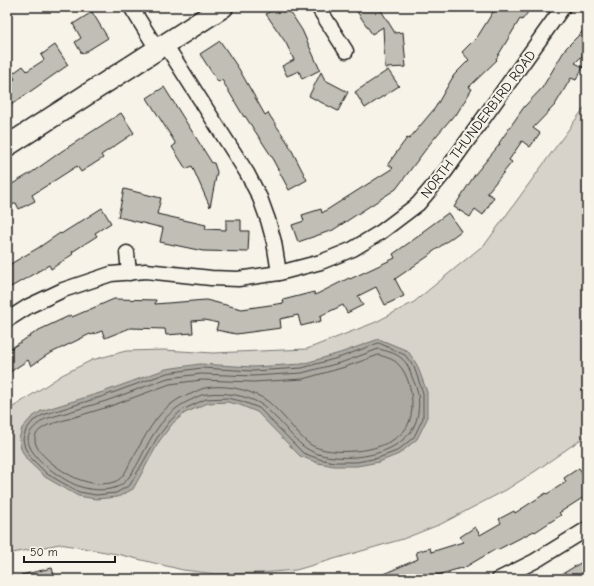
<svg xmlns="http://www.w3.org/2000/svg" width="594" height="586" font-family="'Comic Neue',sans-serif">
	<rect width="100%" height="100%" fill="#f7f3e8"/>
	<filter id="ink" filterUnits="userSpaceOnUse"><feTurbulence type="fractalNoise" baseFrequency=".025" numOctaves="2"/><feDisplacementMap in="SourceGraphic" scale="8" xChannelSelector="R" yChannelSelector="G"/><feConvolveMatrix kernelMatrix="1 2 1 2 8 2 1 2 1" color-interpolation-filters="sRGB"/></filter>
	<g filter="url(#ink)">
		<!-- green -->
		<polygon fill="#d7d3cb" stroke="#7a7874" points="587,104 587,435 537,470 506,490 441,524 403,539 296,570 260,573 216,574 183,570 117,554 60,544 7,554 7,411 62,375 92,360 126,351 164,350 213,353 307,349 376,322 414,302 486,243"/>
		<!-- water -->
		<polygon fill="#aca9a2" stroke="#72716c" points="379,339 408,351 417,365 427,392 427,419 417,439 399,454 379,462 357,466 334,466 318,463 300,456 257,412 240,405 227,402 208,403 185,413 173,423 160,440 133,489 118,497 96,499 78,496 45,477 27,460 21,449 19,439 22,428 31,418 41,411 103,392 166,369 200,364 253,367 302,364 340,353"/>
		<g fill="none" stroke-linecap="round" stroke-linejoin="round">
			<!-- shore -->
			<g stroke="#565452" stroke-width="1">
				<polygon points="379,343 405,355 414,367 423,393 423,418 414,437 397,451 378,458 357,462 334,462 319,459 303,453 259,408 241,401 227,398 206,399 182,410 170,421 157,438 130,485 116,493 96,495 79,492 47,474 31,458 25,448 23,439 26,430 33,421 43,415 104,396 167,373 201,368 253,371 302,368 341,357"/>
				<path d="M379,349c7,2 17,4 22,9 6,4 9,12 11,19 2,5 5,11 6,17 2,13 0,30 -9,40 -18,20 -49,25 -74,23 -35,-2 -41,-23 -63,-43 -4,-4 -7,-8 -11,-10 -16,-9 -36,-12 -54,-10 -5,0 -10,3 -14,5 -19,8 -29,19 -40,36 -10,15 -21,49 -39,53 -10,3 -23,2 -33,-1 -16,-5 -52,-29 -53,-47 0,-10 10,-16 17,-21l61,-18 62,-23 33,-4 52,2 49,-3 41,-11z"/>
				<path d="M379,355c6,2 15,4 19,9 14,13 20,51 6,67 -12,13 -32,19 -49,20 -15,1 -35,1 -47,-8 -10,-8 -18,-20 -27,-29 -5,-5 -11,-12 -18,-16 -17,-9 -39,-14 -58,-10 -5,1 -10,4 -14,6 -5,2 -10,3 -14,6 -21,12 -33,39 -45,59 -5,9 -8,20 -18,23 -9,3 -21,2 -30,-1 -14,-3 -49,-26 -49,-41 -1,-7 7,-12 13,-15l60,-18 62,-23 31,-4 52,2 50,-3 42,-12z"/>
			</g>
		</g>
		<!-- building -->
		<g fill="#c0beb5" stroke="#1c1c1c">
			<polygon points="276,7 287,7 302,30 320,70 302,79 299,71 287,76 282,66 294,60 286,43 266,14"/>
			<polygon points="354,7 379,7 395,33 403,32 406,67 385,68 383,27 372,34"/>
			<polygon points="496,7 532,7 522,20 520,19 496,59 497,60 469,87 472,89 456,115 455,114 432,141 396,189 333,230 298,242 292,225 304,221 302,215 321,209 322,213 393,168 388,164 407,138 409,139 435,108 454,75 469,60 462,52 478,36"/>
			<polygon points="92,12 108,38 82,54 75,42 81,38 73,24"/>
			<polygon points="587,27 587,51 575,63 583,67 576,80 571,78 555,105 533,128 540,133 530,147 522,141 509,160 512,162 487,193 494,197 483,215 475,209 470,217 454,207 476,173 500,144 499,143 524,107 542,88 566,48"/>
			<polygon points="220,41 239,69 265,115 268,113 288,143 307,180 289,190 273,160 274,160 245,116 244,117 222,80 218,82 200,54"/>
			<polygon points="55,45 68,65 11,105 7,99 7,84 15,79 12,74 23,66 27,71 44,60 41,55"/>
			<polygon points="388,70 399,86 365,108 355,92"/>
			<polygon points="321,72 325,80 348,92 338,111 309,96"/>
			<polygon points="164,87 212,163 214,163 217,172 210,207 192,166 186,169 172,147 176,144 147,98"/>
			<polygon points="121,113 134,133 101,155 103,158 81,172 77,166 32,195 35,201 19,209 16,203 7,208 7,187 31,173 62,151"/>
			<polygon points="124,189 161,198 157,214 206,225 205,229 226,230 226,220 241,220 241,231 249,231 248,252 203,251 160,242 163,228 118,217"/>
			<polygon points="102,208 111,223 95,233 97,236 72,252 73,254 51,269 49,265 11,287 7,279 7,266 38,248 60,233 61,234"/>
			<polygon points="448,213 461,231 430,254 430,255 395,279 404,296 385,305 376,287 358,296 363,305 347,313 343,305 320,316 321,321 301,326 298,315 280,319 281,328 236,334 216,330 218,323 205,320 192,321 193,333 166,335 165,329 130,328 105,338 102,331 91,335 90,334 47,355 31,366 28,360 7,374 7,351 39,330 71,315 72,317 114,299 156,300 155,304 206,300 242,309 284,303 283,300 314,292 315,295 349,278 350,279 395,258 393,254 423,233 422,232"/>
			<polygon points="579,468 587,481 587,495 559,513 561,515 535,532 534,531 497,550 496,549 462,569 461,568 424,579 372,579 418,559 416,552 430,548 431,552 463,542 460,537 475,527 480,535 501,523 499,519 514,511 515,513 546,493 547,494 566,482 564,478"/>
			<polygon points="587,559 587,579 554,579"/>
			<polygon points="52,568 55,579 22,579 21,575"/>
		</g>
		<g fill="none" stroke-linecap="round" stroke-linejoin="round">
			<defs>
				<g id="street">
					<polyline points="131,7 157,49"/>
					<polyline points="318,7 346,51"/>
					<polyline points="165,44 247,173 260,198 268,220 274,242 279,273"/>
					<polyline points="127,253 129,273"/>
					<polyline points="7,320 29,306 63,290 111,274 146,271 211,278 238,279 279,273 321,262 353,249 381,232 418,204 445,172 563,7"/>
					<polyline points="499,579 535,561 587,529"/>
				</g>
				<polyline id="secondary" points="7,146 223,7"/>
			</defs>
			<!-- street casing -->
			<use href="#street" stroke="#1c1c1c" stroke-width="17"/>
			<!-- secondary casing -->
			<use href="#secondary" stroke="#1c1c1c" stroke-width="23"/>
			<!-- street -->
			<use href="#street" stroke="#f7f3e8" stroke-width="14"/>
			<!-- secondary -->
			<use href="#secondary" stroke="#f7f3e8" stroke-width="20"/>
		</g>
	</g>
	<g text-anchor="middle" stroke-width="4" stroke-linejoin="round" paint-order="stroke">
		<!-- street labels -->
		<g font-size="14" fill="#1c1c1c" stroke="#f7f3e8">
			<text transform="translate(478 124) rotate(-53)" y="5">NORTH THUNDERBIRD ROAD</text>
		</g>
	</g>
	<!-- margin -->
	<rect width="594" height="586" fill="none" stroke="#f7f3e8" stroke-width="24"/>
	<rect x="12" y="12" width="570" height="562" fill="none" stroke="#1c1c1c" stroke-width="1.5" filter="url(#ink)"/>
	<!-- scale -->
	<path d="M24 556v6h91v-6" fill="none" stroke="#1c1c1c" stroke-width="2"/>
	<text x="30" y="556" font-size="12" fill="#1c1c1c" stroke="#f7f3e8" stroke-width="3" paint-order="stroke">50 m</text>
</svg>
